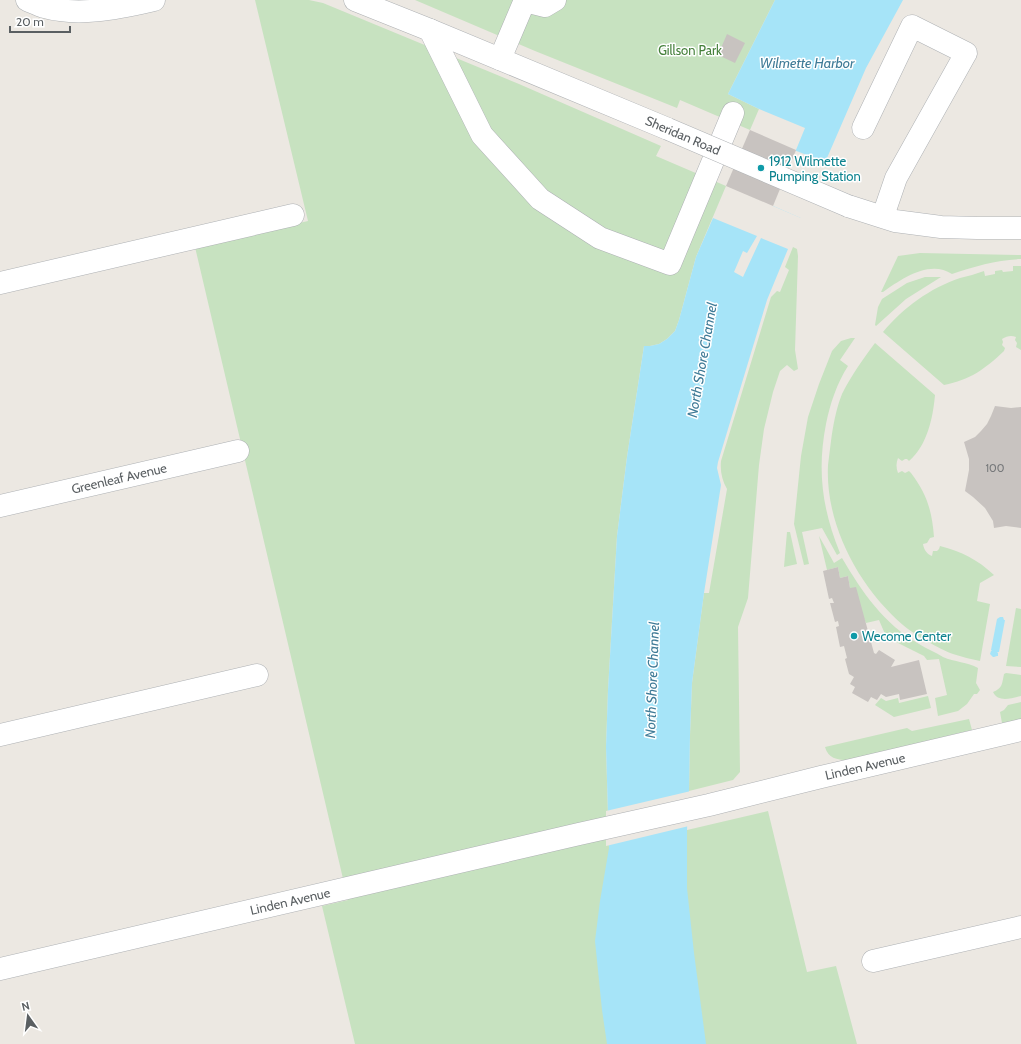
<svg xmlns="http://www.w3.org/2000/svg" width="1021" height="1044" font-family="Cabin,sans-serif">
	<rect width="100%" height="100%" fill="#ece8e2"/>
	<!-- green -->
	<g fill="#c7e2c0">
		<polygon points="255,0 309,0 323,3 519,84 661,146 656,156 726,186 696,257 679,320 675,331 667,339 659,344 650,346 644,346 627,457 617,536 608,690 606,747 609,848 687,830 768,811 807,972 836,966 857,1044 355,1044 322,906 348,900 195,247 308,221"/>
		<polygon points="415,0 775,0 728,94 759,109 750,130 680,100 677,108 535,51"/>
		<path d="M793,247l4,2 1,7 -3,94 3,19 -4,2 -7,-6 -7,6 -7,21 -9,37 -5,36 -11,133 -10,29 2,145 -7,8 -44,11 1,-56 2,-52 12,-90h5l18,-104c-5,-9 -7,-18 -6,-28l50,-164 6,-6 3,1 9,-22 -4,-3z"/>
		<path d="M920,253l101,2v4c-24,1 -46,7 -69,15 -22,-15 -51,5 -69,18h-2l17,-36z"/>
		<path d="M1013,266h8v84l-5,-3 1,-4 -2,-3 1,-3c-5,-2 -9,-1 -14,2l1,3 -1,3 3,3 -1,3c-19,18 -34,29 -60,34l-61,-53c20,-24 47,-44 77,-54 8,-2 16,-4 24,-7l1,5 10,-2v-3l7,-1 1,2 10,-1z"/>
		<polygon points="925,277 941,277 906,299 876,326 875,325 878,307 882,299 907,283"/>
		<path d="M851,338h4l-15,22 8,6c-11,17 -18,38 -22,58 -9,46 -4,85 14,129l-3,2 -15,-27 -20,4 7,32 -5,1 -10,-41 7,-68 7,-39 11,-33 13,-33 9,-10z"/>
		<path d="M875,343l60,52c-2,23 -8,51 -26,66l-2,-2h-2l-3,2 -4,-3c-2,5 -2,10 0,15l4,-2 3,2 4,-2 2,2c16,21 21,38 23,64l-4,1 -3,5 -4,1c1,6 4,10 9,12l1,-5h4l2,-2 1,-3c22,6 37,13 54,29l-14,8 -3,18 13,3 -10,57c-9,-2 -18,-4 -27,-7 -14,-5 -38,-19 -50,-29 -44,-38 -78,-100 -75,-160 1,-8 2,-16 3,-24 2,-15 5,-32 11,-47 9,-18 21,-35 33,-51z"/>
		<polygon points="787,532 790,532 797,564 784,567"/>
		<path d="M819,536l15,27 8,-5c20,34 42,66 77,86 8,5 16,8 24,13 11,5 25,5 35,11l-2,15 4,7 -3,4h-3l-7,10 -9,7 -20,5 -3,-18 12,-3 -8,-36 -12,1 -3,-4 -30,-15 -9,-7 -6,-14 -13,3 -16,-35 -2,-12 -8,2 -2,-11 -11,3z"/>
		<polygon points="1016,608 1021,609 1021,667 1006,666"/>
		<path d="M1006,673l15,2v21c-9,2 -23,7 -28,-4 10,-4 9,-9 11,-18z"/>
		<polygon points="928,696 931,708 894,717 875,705 881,698 886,701 898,698 899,703"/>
		<polygon points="1021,702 1021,719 1002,723 1000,712 1004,710 1008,705"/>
		<path d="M969,719l3,11 -125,30c-10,0 -19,-2 -22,-13l82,-19 5,3z"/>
	</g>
	<!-- water -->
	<g fill="#a6e4f8">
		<polygon points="775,0 903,0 866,68 801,218 773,206 805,128 759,109 728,94"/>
		<polygon points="713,218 757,236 747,253 743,251 734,272 743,277 761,238 788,249 767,300 718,462 717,468 721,485 704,593 692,683 690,735 689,791 687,830 687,888 694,953 706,1044 607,1044 602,1010 595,941 600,901 609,848 606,747 608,690 617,536 627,457 644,346 650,346 659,344 667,339 675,331 679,320 696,257"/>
		<polygon points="1000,617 1003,617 1004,620 1005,620 999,652 997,652 998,653 998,656 997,656 994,657 993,657 990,654 991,651 992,651 991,650 997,619"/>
	</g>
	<!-- pier -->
	<g fill="#ece8e2">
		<polygon points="794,150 827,163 803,219 771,205"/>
		<polygon points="691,791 689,826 606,846 606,811"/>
	</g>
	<!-- building -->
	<g fill="#c8c3c0">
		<polygon points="727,34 745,43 735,63 718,55"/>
		<polygon points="750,130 796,150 773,206 726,186"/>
		<polygon points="995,406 1011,408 1021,407 1021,528 1006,526 994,528 993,521 985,508 973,497 965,491 969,470 969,459 964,442 975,437 981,431 987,424 991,416"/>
		<polygon points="838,567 840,578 848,576 850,588 856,587 874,653 876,654 879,650 895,660 891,667 919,660 927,694 900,700 899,694 886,697 881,694 877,700 871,697 868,702 852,693 855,687 850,684 854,677 849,674 845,659 847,658 844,646 840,647 836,627 839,626 838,621 835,622 830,603 834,603 832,598 829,599 823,571"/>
	</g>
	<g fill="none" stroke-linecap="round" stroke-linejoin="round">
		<defs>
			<g id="minor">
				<path d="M27,0c5,2 11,5 17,7 36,10 74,1 110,-7"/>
				<polyline points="355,0 430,30 668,129"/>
				<polyline points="525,1 545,6 555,0"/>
				<polyline points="430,30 482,135 540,199 600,238 670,264 733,113"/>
				<polyline points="500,59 525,0"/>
				<polyline points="863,128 912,26 966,53 896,178 883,216"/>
				<polyline points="848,206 895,221 941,227 977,228 1021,228"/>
				<polyline points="0,283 293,215"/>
				<polyline points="0,506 238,451"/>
				<polyline points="0,735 257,675"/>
				<polyline points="873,961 1021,927"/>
				<polyline points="0,969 579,834 709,805 821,777 1021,730"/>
			</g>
		</defs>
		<!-- minor casing -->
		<use href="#minor" stroke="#aeb1b4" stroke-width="23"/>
		<!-- minor -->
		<use href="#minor" stroke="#fff" stroke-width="22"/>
		<defs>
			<polyline id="minor-bridge" points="668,129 848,206"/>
		</defs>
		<!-- minor-bridge casing -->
		<use href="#minor-bridge" stroke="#aeb1b4" stroke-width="23" stroke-linecap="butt"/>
		<!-- minor-bridge -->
		<use href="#minor-bridge" stroke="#fff" stroke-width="22"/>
	</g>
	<!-- markers -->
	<g fill="#0f9aa8" stroke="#fff" stroke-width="1.5">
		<circle cx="761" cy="168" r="4"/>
		<circle cx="854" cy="636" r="4"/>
	</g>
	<g text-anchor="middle" stroke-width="3" stroke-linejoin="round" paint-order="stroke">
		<!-- number labels -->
		<g font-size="11" fill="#76787a">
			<text x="995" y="472">100</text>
		</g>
		<!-- park labels -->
		<g font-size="13" fill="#45803b" stroke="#fff">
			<text x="690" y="55">Gillson Park</text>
		</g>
		<!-- street labels -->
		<g font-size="13" fill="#5a5f62" stroke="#fff">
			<text transform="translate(683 135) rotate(23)" y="5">Sheridan Road</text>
			<text transform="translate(119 478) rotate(-13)" y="5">Greenleaf Avenue</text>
			<text transform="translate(865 766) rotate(-13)" y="5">Linden Avenue</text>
			<text transform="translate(290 901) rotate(-13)" y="5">Linden Avenue</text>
		</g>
		<!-- culture labels -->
		<g font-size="13" fill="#0d838f" stroke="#fff" text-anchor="start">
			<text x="769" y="166">1912 Wilmette<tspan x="769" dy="15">Pumping Station</tspan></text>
			<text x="862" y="641">Wecome Center</text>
		</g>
		<!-- water labels -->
		<g font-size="14" font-style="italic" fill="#3f7b97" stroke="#fff">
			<text x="807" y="68">Wilmette Harbor</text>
			<text transform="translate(702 360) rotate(-80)" y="5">North Shore Channel</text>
			<text transform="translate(652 680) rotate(-88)" y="5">North Shore Channel</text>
		</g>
	</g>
	<!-- north arrow -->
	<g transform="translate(28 1016) rotate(346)" stroke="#ffffff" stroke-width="3" paint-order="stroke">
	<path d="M0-3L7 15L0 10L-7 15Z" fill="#5a5f62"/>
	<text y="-6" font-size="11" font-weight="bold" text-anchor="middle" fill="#5a5f62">N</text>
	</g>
	<!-- scale -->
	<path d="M10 26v6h60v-6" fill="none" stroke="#5a5f62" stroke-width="2"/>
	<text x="16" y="26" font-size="12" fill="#5a5f62" stroke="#ffffff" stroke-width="3" paint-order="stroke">20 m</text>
</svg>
